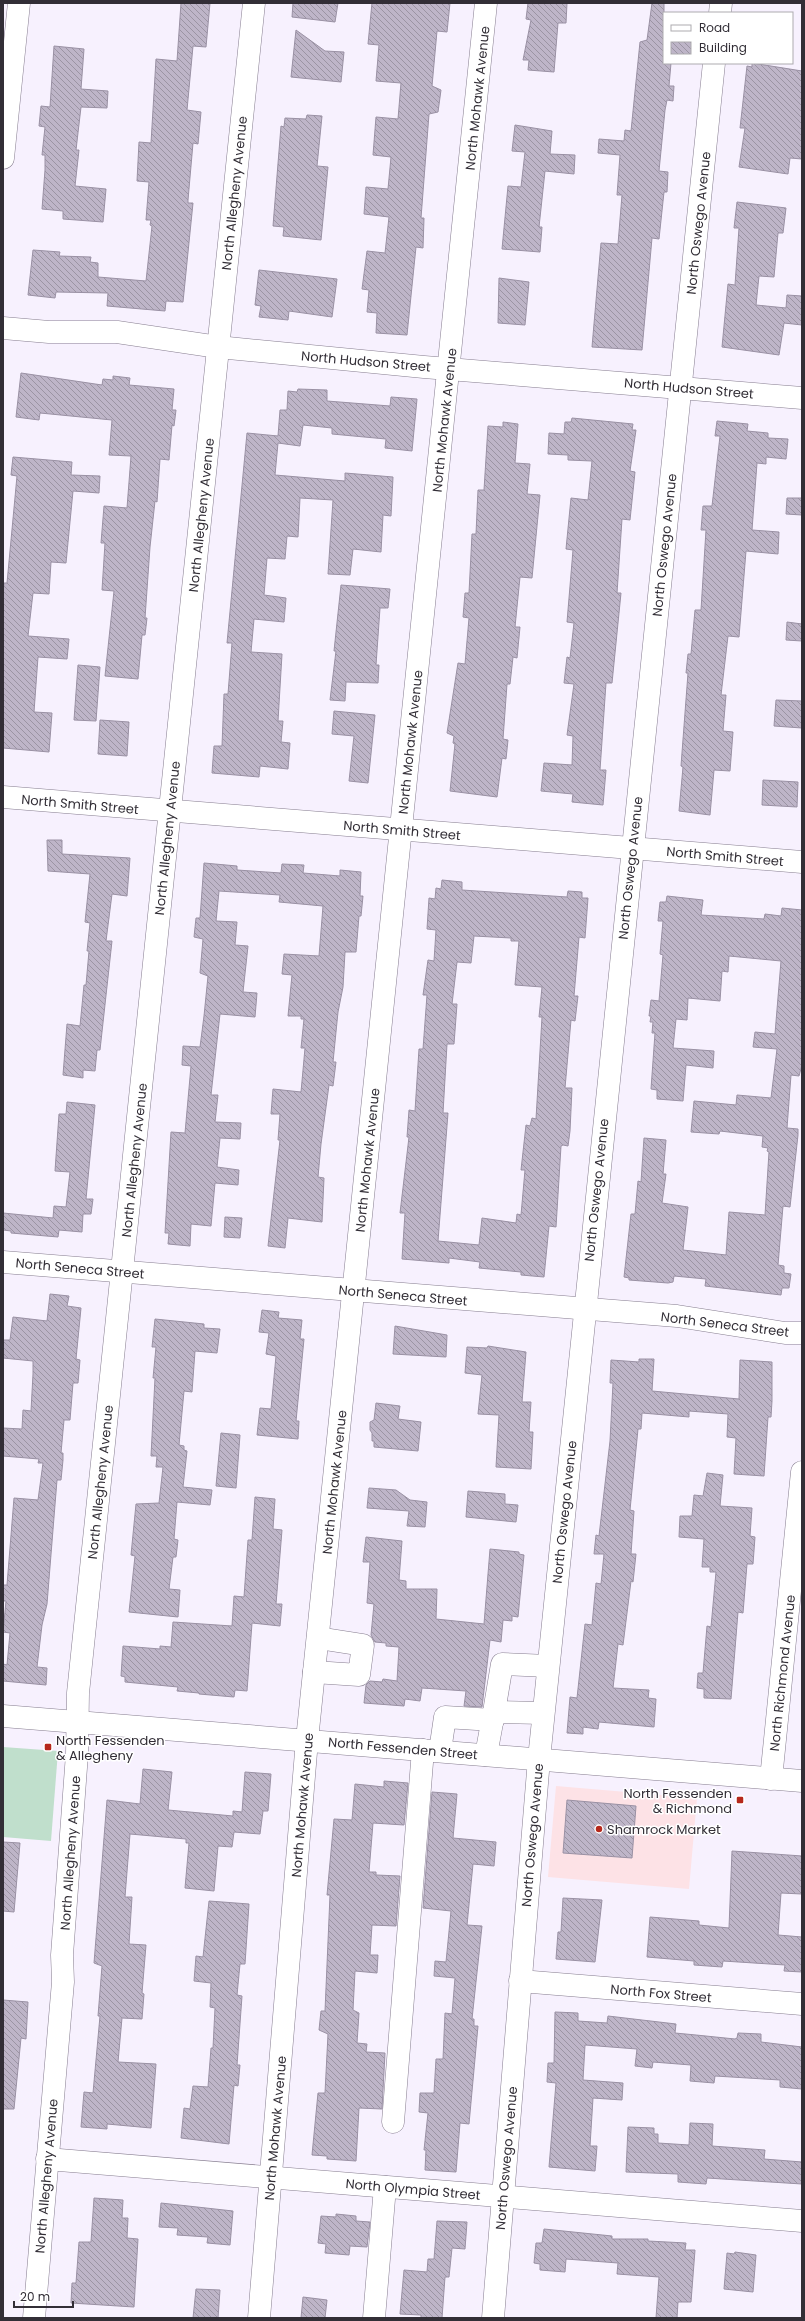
<svg xmlns="http://www.w3.org/2000/svg" width="805" height="2321" font-family="Poppins,sans-serif">
	<defs>
		<pattern id="building-back-hatch" width="6" height="6" patternUnits="userSpaceOnUse"><rect width="6" height="6" fill="#beb5c8"/><path d="M-1 5l2 2M0 0l6 6M5-1l2 2" fill="none" stroke="#9b94a3"/></pattern>
	</defs>
	<rect width="100%" height="100%" fill="#f7f1fe"/>
	<!-- commercial -->
	<polygon fill="#fde2e6" points="556,1786 697,1798 689,1889 548,1877"/>
	<!-- grass -->
	<polygon fill="#c0dfcc" points="3,1747 58,1751 51,1841 3,1837"/>
	<!-- building -->
	<g fill="url(#building-back-hatch)" stroke="#9a91a4" fill-rule="evenodd">
		<polygon points="181,3 210,3 206,47 193,46 187,110 201,112 198,144 193,143 188,200 188,203 193,203 183,302 166,301 165,311 107,306 108,293 56,292 55,298 28,295 33,250 60,252 59,256 91,257 90,262 98,263 98,277 146,281 152,226 150,225 151,220 146,220 149,182 137,181 139,142 151,143 156,59 177,61"/>
		<polygon points="293,3 338,3 335,22 292,17"/>
		<polygon points="372,3 450,3 447,32 437,31 432,86 441,90 438,112 429,114 421,218 424,218 423,248 416,247 407,335 376,333 377,313 367,312 369,290 362,289 367,251 385,253 389,217 364,214 366,187 388,189 391,157 373,155 376,117 398,119 401,83 376,81 379,45 368,44"/>
		<polygon points="528,3 567,3 566,23 558,23 554,72 528,70 529,60 523,60 531,20 526,19"/>
		<polygon points="652,3 664,3 664,63 671,63 669,86 674,86 673,101 667,100 665,110 659,171 668,172 667,192 664,192 659,239 652,238 642,350 592,347 601,243 618,244 622,195 617,195 620,155 598,153 599,139 624,141 625,130 631,131 640,42 647,40"/>
		<polygon points="296,30 325,51 344,52 341,82 291,77"/>
		<polygon points="54,46 84,49 81,89 108,91 107,108 81,107 76,150 79,150 75,186 106,189 103,222 63,219 63,211 42,209 45,170 45,155 42,155 45,127 39,126 41,106 50,107"/>
		<polygon points="752,63 802,71 802,159 790,158 788,174 739,167 745,128 740,128 747,66 752,67"/>
		<polygon points="307,115 322,116 317,166 328,167 321,240 283,236 284,227 273,226 281,126 284,127 285,118 306,119"/>
		<polygon points="515,125 552,131 550,154 575,155 574,174 545,171 539,227 542,227 540,252 502,249 508,186 521,187 525,152 512,151"/>
		<polygon points="737,202 786,208 783,233 778,233 774,277 759,276 756,305 786,308 787,295 802,296 802,325 784,323 779,355 722,347 728,284 735,285 739,228 734,228"/>
		<polygon points="259,270 337,279 332,317 289,311 288,320 259,317 261,306 255,305"/>
		<polygon points="499,278 529,282 525,325 498,323"/>
		<polygon points="21,373 102,385 103,379 113,380 113,376 130,378 129,385 174,389 172,410 176,410 174,426 172,425 169,460 160,459 157,502 155,501 150,547 145,618 147,618 145,635 142,635 138,679 105,676 114,591 102,590 105,543 101,543 104,506 127,508 131,456 109,455 112,420 40,413 39,420 16,417"/>
		<polygon points="298,389 327,390 327,401 390,406 391,397 417,399 412,451 385,448 386,439 332,434 332,428 303,425 300,446 278,443 275,475 345,481 345,473 393,477 391,516 383,515 381,552 353,549 350,575 328,574 333,500 300,498 298,537 287,536 285,559 267,558 264,595 286,598 284,622 254,619 251,652 282,654 278,721 283,721 281,742 290,743 288,769 260,766 259,777 212,773 214,746 222,746 224,694 228,694 232,643 227,643 247,433 278,436 280,410 287,410 288,391 297,392"/>
		<polygon points="572,418 633,424 632,430 636,430 630,471 635,472 630,520 622,519 617,593 621,593 612,683 606,683 600,770 606,770 603,805 572,802 573,794 541,791 544,763 572,765 573,736 567,735 574,684 564,683 567,657 570,658 574,623 567,622 573,550 566,549 571,498 588,500 592,461 568,460 568,455 548,454 549,433 564,434 565,422 571,422"/>
		<polygon points="717,421 748,424 747,431 768,433 768,438 788,439 786,459 766,457 766,464 757,463 752,530 779,532 778,554 746,551 739,637 728,636 721,695 726,695 723,731 733,732 730,771 714,770 710,815 679,811 683,767 681,766 688,673 686,673 688,654 691,654 695,610 701,610 706,530 701,530 703,506 712,506 720,436 715,436"/>
		<polygon points="503,422 518,424 515,463 530,464 527,494 540,495 532,578 520,577 515,627 520,627 517,658 513,657 510,684 507,684 503,739 508,740 506,759 502,758 497,797 450,791 455,744 453,743 454,736 447,733 458,663 465,664 469,618 463,617 465,593 469,593 472,534 476,534 478,490 484,490 488,426 503,427"/>
		<polygon points="13,457 72,462 71,475 100,476 99,493 73,491 66,563 51,562 49,594 33,593 28,636 69,639 67,659 38,657 34,712 52,713 49,752 3,748 3,594 4,583 7,583 17,476 11,475"/>
		<polygon points="787,498 802,498 802,515 786,514"/>
		<polygon points="341,585 390,589 388,608 380,608 376,665 379,665 378,683 346,682 345,701 330,700 336,651 334,651"/>
		<polygon points="787,622 802,624 802,641 786,640"/>
		<polygon points="78,665 100,667 96,721 74,720"/>
		<polygon points="776,700 802,701 802,728 774,726"/>
		<polygon points="334,711 375,715 368,783 349,781 354,736 332,734"/>
		<polygon points="100,720 129,722 127,756 98,754"/>
		<polygon points="763,780 798,782 797,807 762,805"/>
		<polygon points="47,840 62,840 62,854 130,858 127,896 112,894 106,941 112,941 100,1050 97,1050 95,1071 83,1070 83,1078 63,1075 67,1024 80,1026 84,985 86,985 89,951 87,951 90,923 85,922 90,874 48,871"/>
		<polygon points="204,863 237,866 237,870 281,873 282,864 304,865 303,873 340,876 340,870 361,872 360,896 363,896 361,916 359,916 356,952 345,952 343,987 338,1012 333,1062 336,1062 333,1086 329,1085 321,1144 318,1177 324,1178 322,1222 288,1218 285,1248 268,1246 280,1140 278,1140 280,1114 271,1114 273,1089 301,1092 305,1048 301,1048 304,1019 301,1019 301,1016 288,1016 292,975 282,974 284,954 319,956 323,906 279,902 280,895 219,891 216,921 237,922 235,945 248,946 243,992 257,993 255,1017 220,1014 211,1095 218,1095 215,1122 241,1123 240,1139 220,1138 217,1167 239,1170 238,1185 215,1183 211,1226 191,1224 190,1246 168,1244 169,1233 165,1233 171,1132 185,1133 191,1066 182,1065 183,1046 200,1047 204,1016 208,976 200,973 203,939 194,937 196,918 200,918"/>
		<path d="M442,880l20,2v8l105,7 1,-6 14,1v6h6l-3,40 -6,-1 -5,59h4l-3,25 -4,-1 -6,68h7l-2,43 -2,15 -5,-1 -2,1 -5,81 -7,-1 -5,51 -23,-2v-3l-42,-4 1,-6 -31,-4v5l-47,-4 3,-46h-5l9,-76h-2l2,-27 6,1 4,-62h4l4,-54h-4l5,-35 6,1 2,-31 -9,-1 2,-31 6,1 1,-11 5,1zM474,936l37,2v3h8l-4,44 27,2 -3,30h3l-6,102 -4,-1 -2,8 -4,-1 -5,45h4l-4,45 -4,-1 -1,9 -34,-5 -3,27 -41,-4 10,-128h-5l4,-69h7l3,-40h-5l5,-42 14,1z"/>
		<polygon points="667,896 703,900 701,915 764,919 765,914 781,916 782,908 802,910 802,1065 799,1076 791,1075 787,1128 798,1129 798,1135 790,1207 783,1206 778,1265 784,1266 784,1273 791,1274 789,1288 782,1288 781,1295 705,1286 706,1279 674,1276 673,1282 668,1283 629,1280 629,1278 624,1277 631,1214 635,1214 638,1181 641,1182 644,1138 666,1140 663,1174 666,1174 662,1203 688,1207 683,1250 726,1255 729,1212 765,1215 769,1152 767,1151 768,1148 762,1147 763,1136 720,1131 719,1134 691,1132 694,1101 736,1105 737,1095 771,1098 777,1049 753,1047 755,1032 775,1034 781,961 729,956 728,972 722,971 720,1001 688,998 687,1020 676,1019 673,1048 714,1051 713,1068 686,1065 683,1101 657,1099 657,1090 651,1089 655,1033 652,1033 653,1022 650,1022 651,1016 649,1016 651,1000 659,1001 663,955 660,954 663,921 658,921 660,902 666,902"/>
		<polygon points="67,1102 95,1105 86,1199 93,1199 91,1214 83,1214 82,1232 59,1230 58,1237 11,1233 11,1231 3,1230 3,1213 53,1218 54,1206 66,1207 70,1172 55,1171 59,1114 66,1114"/>
		<polygon points="225,1217 242,1218 240,1238 224,1237"/>
		<polygon points="50,1294 69,1296 67,1306 81,1308 76,1359 80,1360 78,1383 73,1383 70,1420 64,1420 61,1453 63,1453 63,1460 61,1480 57,1480 47,1604 42,1625 37,1667 47,1668 46,1685 3,1681 3,1664 7,1665 10,1633 3,1632 6,1601 3,1601 3,1585 7,1585 14,1498 38,1500 43,1463 38,1463 39,1459 3,1456 3,1428 22,1429 23,1410 31,1411 33,1374 33,1361 3,1358 3,1340 10,1340 13,1317 47,1321"/>
		<polygon points="262,1310 279,1312 278,1318 302,1320 300,1339 304,1339 296,1421 299,1421 298,1439 257,1435 260,1408 271,1409 276,1356 266,1354 269,1333 259,1332"/>
		<polygon points="155,1319 204,1324 204,1328 220,1329 217,1353 195,1351 192,1392 184,1391 179,1445 184,1446 184,1450 187,1451 183,1487 212,1490 210,1505 177,1502 174,1539 178,1540 176,1557 173,1557 169,1589 180,1590 178,1617 129,1612 135,1556 131,1555 136,1504 159,1503 163,1467 156,1467 157,1456 151,1456 155,1378 153,1378 156,1347 152,1347"/>
		<polygon points="395,1326 447,1335 446,1357 393,1354"/>
		<polygon points="488,1346 526,1352 522,1402 531,1402 529,1432 533,1432 531,1469 496,1467 499,1415 478,1414 482,1375 465,1373 467,1347 487,1348"/>
		<polygon points="639,1359 654,1359 652,1391 739,1399 740,1360 772,1362 772,1401 771,1417 768,1417 764,1476 734,1474 736,1438 727,1437 728,1414 689,1411 689,1417 642,1413 641,1429 638,1429 630,1510 634,1511 631,1554 636,1554 633,1582 631,1581 623,1645 618,1644 613,1688 649,1690 648,1698 656,1699 654,1727 599,1722 598,1729 583,1727 583,1734 567,1733 570,1697 577,1698 585,1624 592,1625 596,1583 601,1584 604,1554 594,1554 596,1535 599,1536 610,1441 613,1383 610,1383 611,1360 639,1362"/>
		<polygon points="376,1403 400,1406 398,1419 421,1422 418,1451 374,1447 374,1441 372,1441 372,1433 370,1430 370,1422 374,1420"/>
		<polygon points="221,1433 240,1435 236,1488 216,1486"/>
		<polygon points="707,1473 723,1475 720,1506 752,1508 750,1536 755,1537 753,1564 747,1564 743,1613 738,1612 731,1699 704,1698 704,1689 697,1688 698,1673 703,1673 707,1626 711,1627 716,1572 710,1572 710,1567 702,1567 704,1539 679,1537 680,1516 692,1516 694,1495 703,1496"/>
		<polygon points="369,1488 396,1490 410,1500 427,1502 425,1527 407,1526 409,1511 367,1508"/>
		<polygon points="468,1491 505,1494 505,1504 518,1505 516,1522 466,1517"/>
		<polygon points="255,1497 275,1499 273,1529 282,1530 276,1604 282,1604 280,1626 252,1623 247,1691 235,1690 234,1697 199,1694 199,1693 177,1691 178,1687 125,1682 125,1677 121,1676 123,1646 160,1649 160,1646 171,1647 173,1622 232,1626 234,1596 244,1597 248,1540 252,1540"/>
		<polygon points="366,1537 402,1541 399,1580 406,1581 406,1589 437,1589 436,1619 484,1624 490,1549 519,1552 519,1554 524,1555 518,1617 512,1616 512,1621 503,1620 501,1642 490,1640 482,1707 464,1706 466,1691 422,1688 420,1701 405,1699 404,1706 364,1703 366,1685 370,1681 382,1682 383,1679 397,1681 399,1647 386,1646 386,1643 375,1642 371,1635 374,1604 367,1603 370,1562 363,1562"/>
		<polygon points="143,1769 172,1772 168,1810 233,1816 233,1811 242,1812 245,1772 271,1774 268,1811 263,1811 260,1834 234,1832 232,1847 218,1846 214,1891 185,1888 189,1843 186,1843 186,1839 130,1834 125,1897 132,1897 129,1944 146,1945 142,1993 144,1994 142,2019 122,2018 118,2062 156,2064 151,2128 107,2124 107,2129 81,2127 84,2092 93,2093 100,2016 98,2016 102,1966 94,1963 107,1800 140,1804"/>
		<polygon points="384,1781 408,1783 404,1825 373,1823 369,1872 376,1872 376,1875 400,1876 396,1926 372,1925 370,1955 378,1955 377,1973 355,1971 353,2010 359,2013 357,2043 367,2044 366,2052 385,2053 382,2109 359,2108 356,2161 327,2159 327,2156 312,2155 318,2093 325,2093 328,2034 319,2030 321,2011 325,2011 330,1895 327,1895 334,1819 352,1820 355,1784 384,1787"/>
		<polygon points="432,1792 457,1794 453,1838 496,1842 494,1866 473,1864 467,1925 482,1926 472,2019 474,2019 474,2026 478,2026 469,2124 460,2123 456,2172 425,2170 426,2150 424,2150 428,2113 419,2112 420,2093 434,2093 436,2059 443,2059 445,2013 452,2014 455,1978 434,1976 435,1961 446,1962 451,1911 423,1908"/>
		<polygon points="567,1800 636,1806 632,1858 563,1853"/>
		<polygon points="3,1842 20,1843 14,1912 3,1911"/>
		<polygon points="732,1851 802,1856 802,1894 781,1893 778,1935 802,1937 802,1972 784,1971 785,1965 723,1961 722,1967 694,1965 694,1961 647,1957 650,1917 699,1921 699,1925 729,1928"/>
		<polygon points="563,1898 602,1900 595,1962 556,1959 558,1932 561,1932"/>
		<polygon points="209,1901 249,1904 245,1964 240,1964 237,1995 242,1996 237,2065 240,2065 238,2086 234,2085 229,2144 181,2138 184,2108 190,2109 193,2086 208,2087 211,2048 213,2048 215,2008 210,2007 211,1983 194,1981 196,1956 203,1957"/>
		<polygon points="3,2000 28,2002 26,2039 21,2038 14,2109 3,2109"/>
		<polygon points="555,2012 578,2013 578,2021 607,2023 608,2016 676,2024 675,2033 696,2035 735,2039 737,2038 738,2033 761,2034 761,2042 802,2047 802,2089 780,2087 780,2080 715,2076 714,2083 690,2081 691,2065 653,2062 652,2068 635,2066 637,2049 585,2045 583,2080 623,2083 622,2100 593,2098 590,2146 597,2146 595,2171 549,2167 556,2083 547,2082 548,2063 554,2063"/>
		<polygon points="690,2123 713,2124 712,2146 765,2150 764,2159 802,2162 802,2184 707,2178 706,2184 678,2182 678,2174 626,2172 628,2127 654,2128 654,2134 658,2134 658,2143 689,2145"/>
		<polygon points="94,2198 123,2200 122,2218 128,2218 127,2238 138,2239 134,2307 71,2303 72,2283 76,2283 79,2242 91,2242"/>
		<polygon points="161,2203 233,2211 230,2245 207,2243 208,2237 177,2235 178,2228 159,2227"/>
		<polygon points="336,2214 356,2216 356,2221 370,2222 367,2247 350,2246 349,2255 325,2253 326,2244 318,2243 321,2216 336,2217"/>
		<polygon points="437,2221 467,2222 465,2249 452,2248 449,2277 445,2277 442,2318 421,2318 421,2315 400,2314 404,2270 427,2272 428,2259 434,2259"/>
		<polygon points="544,2229 612,2236 612,2239 648,2239 648,2241 686,2243 685,2250 695,2250 691,2302 678,2302 677,2318 656,2318 659,2277 617,2274 618,2263 566,2259 565,2272 540,2270 540,2264 534,2263 536,2243 542,2243"/>
		<polygon points="735,2252 756,2255 753,2292 724,2289 727,2253 734,2254"/>
		<polygon points="196,2289 220,2290 218,2318 193,2318"/>
		<polygon points="303,2297 327,2300 325,2318 301,2318"/>
	</g>
	<g fill="none" stroke-linecap="round" stroke-linejoin="round">
		<defs>
			<g id="minor">
				<polyline points="720,13 721,3"/>
				<polyline points="3,158 19,3"/>
				<polyline points="3,328 49,332 117,332 218,347 424,367 802,398"/>
				<polyline points="3,797 802,862"/>
				<polyline points="3,1262 677,1316 785,1333 802,1333"/>
				<polyline points="314,1672 359,1675 363,1645 318,1638"/>
				<polyline points="543,1713 494,1712 502,1664 548,1666"/>
				<polyline points="440,1751 445,1717 493,1720"/>
				<polyline points="486,1755 494,1712"/>
				<polyline points="771,1779 802,1472"/>
				<polyline points="520,1981 802,2004"/>
				<polyline points="393,2122 423,1750"/>
				<polyline points="47,2159 802,2221"/>
				<polyline points="34,2318 63,1982 62,1955 77,1754 78,1693 254,3"/>
				<polyline points="259,2318 307,1740 486,3"/>
				<polyline points="374,2318 385,2187"/>
				<polyline points="493,2318 539,1759 714,63"/>
			</g>
			<polyline id="major" points="3,1716 802,1781"/>
		</defs>
		<!-- minor casing -->
		<use href="#minor" stroke="#867d8f" stroke-width="23"/>
		<!-- major casing -->
		<use href="#major" stroke="#867d8f" stroke-width="23"/>
		<!-- minor -->
		<use href="#minor" stroke="#fff" stroke-width="22"/>
		<!-- major -->
		<use href="#major" stroke="#fff" stroke-width="22"/>
	</g>
	<!-- markers -->
	<g fill="#b6281c" stroke="#fff" stroke-width="1.5">
		<rect x="44" y="1743" width="8" height="8" rx="2"/>
		<rect x="736" y="1796" width="8" height="8" rx="2"/>
		<circle cx="599" cy="1829" r="4"/>
	</g>
	<g text-anchor="middle" stroke-width="3" stroke-linejoin="round" paint-order="stroke">
		<!-- street labels -->
		<g font-size="13" fill="#322e36" stroke="#fff">
			<text transform="translate(477 98) rotate(-84)" y="5">North Mohawk Avenue</text>
			<text transform="translate(234 193) rotate(-84)" y="5">North Allegheny Avenue</text>
			<text transform="translate(698 223) rotate(-84)" y="5">North Oswego Avenue</text>
			<text transform="translate(366 361) rotate(5)" y="5">North Hudson Street</text>
			<text transform="translate(689 388) rotate(5)" y="5">North Hudson Street</text>
			<text transform="translate(444 420) rotate(-84)" y="5">North Mohawk Avenue</text>
			<text transform="translate(201 515) rotate(-84)" y="5">North Allegheny Avenue</text>
			<text transform="translate(664 545) rotate(-84)" y="5">North Oswego Avenue</text>
			<text transform="translate(410 742) rotate(-84)" y="5">North Mohawk Avenue</text>
			<text transform="translate(80 804) rotate(5)" y="5">North Smith Street</text>
			<text transform="translate(402 830) rotate(5)" y="5">North Smith Street</text>
			<text transform="translate(167 838) rotate(-84)" y="5">North Allegheny Avenue</text>
			<text transform="translate(725 856) rotate(5)" y="5">North Smith Street</text>
			<text transform="translate(630 868) rotate(-84)" y="5">North Oswego Avenue</text>
			<text transform="translate(134 1160) rotate(-84)" y="5">North Allegheny Avenue</text>
			<text transform="translate(367 1160) rotate(-84)" y="5">North Mohawk Avenue</text>
			<text transform="translate(596 1190) rotate(-84)" y="5">North Oswego Avenue</text>
			<text transform="translate(80 1268) rotate(5)" y="5">North Seneca Street</text>
			<text transform="translate(403 1295) rotate(5)" y="5">North Seneca Street</text>
			<text transform="translate(725 1324) rotate(7)" y="5">North Seneca Street</text>
			<text transform="translate(100 1482) rotate(-84)" y="5">North Allegheny Avenue</text>
			<text transform="translate(334 1482) rotate(-84)" y="5">North Mohawk Avenue</text>
			<text transform="translate(564 1512) rotate(-84)" y="5">North Oswego Avenue</text>
			<text transform="translate(782 1673) rotate(-84)" y="5">North Richmond Avenue</text>
			<text transform="translate(403 1748) rotate(5)" y="5">North Fessenden Street</text>
			<text transform="translate(302 1805) rotate(-85)" y="5">North Mohawk Avenue</text>
			<text transform="translate(532 1835) rotate(-85)" y="5">North Oswego Avenue</text>
			<text transform="translate(70 1853) rotate(-86)" y="5">North Allegheny Avenue</text>
			<text transform="translate(661 1993) rotate(5)" y="5">North Fox Street</text>
			<text transform="translate(275 2128) rotate(-85)" y="5">North Mohawk Avenue</text>
			<text transform="translate(506 2158) rotate(-85)" y="5">North Oswego Avenue</text>
			<text transform="translate(46 2176) rotate(-85)" y="5">North Allegheny Avenue</text>
			<text transform="translate(413 2189) rotate(5)" y="5">North Olympia Street</text>
		</g>
		<!-- poi labels -->
		<g font-size="13" fill="#322e36" stroke="#fff" text-anchor="start">
			<text x="56" y="1745">North Fessenden<tspan x="56" dy="15">&amp; Allegheny</tspan></text>
			<text x="732" y="1798" text-anchor="end">North Fessenden<tspan x="732" dy="15">&amp; Richmond</tspan></text>
			<text x="607" y="1834">Shamrock Market</text>
		</g>
	</g>
	<!-- border -->
	<rect width="805" height="2321" fill="none" stroke="#322e36" stroke-width="8"/>
	<!-- legend -->
	<rect x="663" y="12" width="130" height="52" fill="#ffffff" stroke="#adabaf"/>
	<rect x="671" y="25" width="20" height="6" fill="#ffffff" stroke="#adabaf"/>
	<text x="699" y="32" font-size="12" fill="#322e36">Road</text>
	<rect x="671" y="42" width="20" height="12" fill="url(#building-back-hatch)" stroke="#adabaf"/>
	<text x="699" y="52" font-size="12" fill="#322e36">Building</text>
	<!-- scale -->
	<path d="M14 2301v6h59v-6" fill="none" stroke="#322e36" stroke-width="2"/>
	<text x="20" y="2301" font-size="12" fill="#322e36" stroke="#ffffff" stroke-width="3" paint-order="stroke">20 m</text>
</svg>
